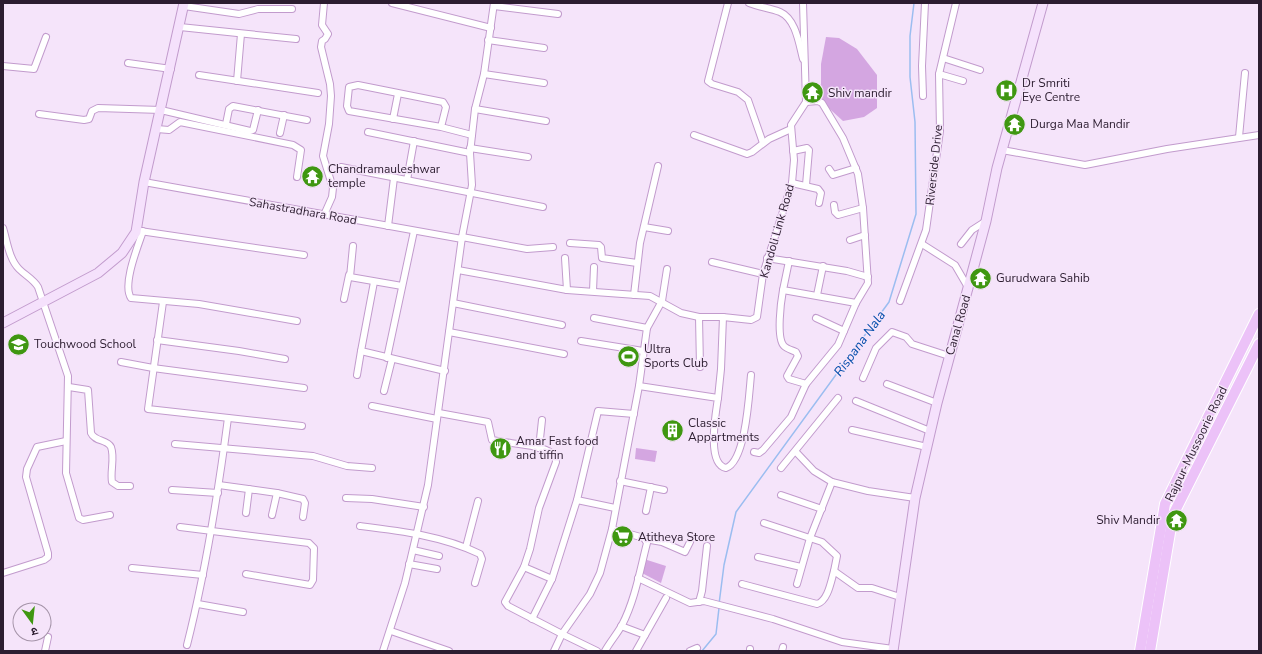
<svg xmlns="http://www.w3.org/2000/svg" width="1262" height="654" font-family="'Nunito Sans','Noto Sans Devanagari',sans-serif">
	<rect width="100%" height="100%" fill="#f5e4fa"/>
	<!-- green -->
	<g fill="#d4a6e1">
		<polygon points="826,37 839,38 857,49 877,75 877,108 864,117 843,121 821,101 821,64"/>
		<polygon points="636,448 657,451 655,462 635,459"/>
		<polygon points="644,559 666,566 661,583 640,572"/>
	</g>
	<g fill="none" stroke-linecap="round" stroke-linejoin="round">
		<!-- stream -->
		<g stroke="#9bbdf0" stroke-width="1.5">
			<polyline points="719,604 724,565 736,512 889,302 916,214 915,122 910,77 910,36 914,3"/>
			<polyline points="702,651 716,634 719,608"/>
		</g>
		<defs>
			<g id="street">
				<polyline points="324,3 322,25 328,34 325,39 322,41 321,47 330,84 331,96 329,124 323,156 333,188 332,197 324,215"/>
				<polyline points="392,3 491,28"/>
				<polyline points="728,3 708,81 712,84 738,92 748,100 763,143"/>
				<path d="M749,3c10,4 21,5 31,9 16,7 19,32 23,47"/>
				<polyline points="184,6 239,14 258,9 292,9"/>
				<polyline points="494,6 558,14"/>
				<polyline points="180,27 296,39"/>
				<polyline points="488,40 544,48"/>
				<polyline points="943,58 980,70"/>
				<polyline points="128,63 171,69"/>
				<polyline points="3,66 34,69 46,37"/>
				<polyline points="484,74 544,83"/>
				<polyline points="939,74 963,81"/>
				<polyline points="199,75 318,93"/>
				<polyline points="237,81 241,34"/>
				<polyline points="923,96 922,66 925,3"/>
				<polyline points="475,109 546,121"/>
				<polyline points="39,114 84,120 89,119 92,111 98,108 161,110 250,131 253,130 258,110"/>
				<polyline points="393,119 398,94"/>
				<polyline points="226,124 229,109 233,106 307,120"/>
				<polyline points="441,127 446,107 443,102 358,85 349,87 347,106 349,111 441,127 472,135"/>
				<polyline points="157,129 169,130 180,122 293,145 301,150 297,177"/>
				<polyline points="368,132 470,153"/>
				<polyline points="280,133 284,115"/>
				<polyline points="694,135 747,154 752,152 769,139 791,129"/>
				<polyline points="1239,137 1245,73"/>
				<polyline points="470,148 528,157"/>
				<polyline points="1002,150 1085,165 1167,149 1259,135"/>
				<polyline points="793,151 807,148 809,150 806,185"/>
				<polyline points="341,167 543,207"/>
				<polyline points="829,169 833,175 856,168"/>
				<polyline points="407,180 414,141"/>
				<polyline points="144,182 462,239"/>
				<polyline points="792,183 818,189 821,193 819,203"/>
				<polyline points="834,205 835,212 838,215 863,208"/>
				<polyline points="388,226 394,178"/>
				<polyline points="644,227 668,231"/>
				<path d="M3,228c4,13 6,31 16,41 7,7 14,10 19,18l30,89 -2,97 13,45 4,2 27,-5"/>
				<polyline points="140,231 304,255"/>
				<path d="M143,231c-5,15 -21,54 -12,67l68,6 98,17"/>
				<polyline points="462,237 527,249 553,247"/>
				<polyline points="850,240 865,235"/>
				<polyline points="570,243 599,245 601,247 602,258 637,263"/>
				<polyline points="922,244 955,265 969,289"/>
				<polyline points="961,244 972,230 986,221"/>
				<polyline points="353,246 350,277 402,286"/>
				<polyline points="565,258 567,290"/>
				<polyline points="767,258 847,271 868,277"/>
				<polyline points="789,261 783,290 856,303"/>
				<polyline points="712,262 763,274"/>
				<polyline points="458,270 567,290 650,296 681,313 699,317 723,317 751,320 757,317 763,274 792,183 794,160 791,125 806,102 803,3"/>
				<polyline points="374,282 361,351 445,371"/>
				<path d="M783,290c-2,11 -7,48 1,56 3,3 8,4 12,6l2,4 -11,20 2,3 17,5"/>
				<polyline points="593,291 594,267"/>
				<polyline points="634,295 640,243 658,166"/>
				<polyline points="817,295 823,266"/>
				<polyline points="344,299 349,275"/>
				<polyline points="900,301 926,230 940,131 939,74 956,3"/>
				<polyline points="163,302 148,409 302,426"/>
				<polyline points="453,303 562,325"/>
				<polyline points="699,317 700,367"/>
				<polyline points="594,318 647,328"/>
				<polyline points="816,318 844,331"/>
				<polyline points="449,332 564,354"/>
				<polyline points="157,340 239,351 285,359"/>
				<polyline points="581,341 643,351"/>
				<polyline points="387,358 414,231"/>
				<polyline points="121,362 153,368 304,388"/>
				<polyline points="357,375 361,351"/>
				<polyline points="863,378 876,348 892,332 906,337 912,344 949,356"/>
				<polyline points="887,384 937,403"/>
				<path d="M639,386l79,12c-2,14 -12,66 8,70 20,-7 23,-74 25,-93"/>
				<path d="M69,387l19,3 3,43c4,9 16,6 20,14 4,11 -1,24 1,35l6,4h12"/>
				<polyline points="384,391 392,359"/>
				<polyline points="718,398 721,369 723,317"/>
				<polyline points="856,401 930,431"/>
				<polyline points="372,406 437,419"/>
				<path d="M439,413l49,9 4,18c16,4 49,4 61,14 3,2 3,5 3,8l-17,46 -9,41 -6,18 -19,35 3,4 54,28 -8,17"/>
				<polyline points="852,430 927,447"/>
				<polyline points="175,444 313,456 347,466 372,468"/>
				<polyline points="539,448 542,420"/>
				<polyline points="754,452 759,453 763,450 791,417 806,384 838,345 856,303 868,283 863,208 858,174 843,138 822,103 818,101 806,102"/>
				<polyline points="796,452 814,471 832,482"/>
				<polyline points="781,468 838,398"/>
				<polyline points="620,481 664,490"/>
				<polyline points="219,485 277,493 303,499 305,503 303,517"/>
				<polyline points="172,490 218,493"/>
				<polyline points="781,495 822,509"/>
				<polyline points="346,498 372,499 424,507"/>
				<polyline points="615,508 577,500 598,411 634,414"/>
				<polyline points="646,511 651,487"/>
				<polyline points="246,513 249,489"/>
				<polyline points="272,515 277,493"/>
				<polyline points="764,523 822,542 837,556 834,571"/>
				<path d="M360,526c41,5 83,10 120,28l2,5 -7,24"/>
				<polyline points="180,527 309,543 314,548 313,580 310,585 246,574"/>
				<polyline points="645,539 662,542 685,552 690,542"/>
				<polyline points="466,547 478,501"/>
				<polyline points="413,550 439,556"/>
				<polyline points="758,557 801,567"/>
				<polyline points="409,564 437,569"/>
				<polyline points="524,567 552,579"/>
				<polyline points="132,568 203,575"/>
				<polyline points="3,573 44,560 48,557 48,553 26,477 27,469 37,447 66,441"/>
				<polyline points="638,578 690,603 704,601 773,619 842,642 893,649"/>
				<path d="M742,584l75,20c11,-3 14,-23 17,-33l24,17h14l28,9"/>
				<polyline points="797,584 810,538 832,482 868,491 915,498"/>
				<polyline points="699,602 702,591 707,546"/>
				<polyline points="198,604 243,612"/>
				<polyline points="532,619 552,579 577,500"/>
				<polyline points="621,626 645,635"/>
				<polyline points="391,631 449,651"/>
				<path d="M187,645c19,-75 31,-151 41,-227"/>
				<polyline points="45,651 48,637"/>
				<polyline points="383,651 405,583 428,485 462,237 472,185 470,153 475,109 484,74 494,3"/>
				<polyline points="597,651 562,634 590,594 600,573 612,529 639,386 647,328 662,301 667,269"/>
				<path d="M605,651c5,-9 12,-17 17,-26 13,-25 18,-55 25,-82l-3,-5 -32,-9"/>
				<polyline points="636,651 666,598"/>
				<polyline points="690,651 697,648"/>
				<polyline points="750,651 750,649"/>
				<polyline points="782,651 783,647"/>
			</g>
			<g id="secondary">
				<polyline points="3,323 98,273 122,253 136,232 144,182 184,3"/>
				<polyline points="893,651 915,498 937,403 986,221 997,168 1043,3"/>
			</g>
			<g id="primary">
				<polyline points="1140,651 1165,504 1259,314"/>
				<polyline points="1150,651 1173,515 1259,344"/>
			</g>
		</defs>
		<!-- street casing -->
		<use href="#street" stroke="#c29bcd" stroke-width="8"/>
		<!-- secondary casing -->
		<use href="#secondary" stroke="#c29bcd" stroke-width="11"/>
		<!-- primary casing -->
		<use href="#primary" stroke="#fff" stroke-width="12"/>
		<!-- street -->
		<use href="#street" stroke="#fff" stroke-width="6"/>
		<!-- secondary -->
		<use href="#secondary" stroke="#f5e1fc" stroke-width="9"/>
		<!-- primary -->
		<use href="#primary" stroke="#ecc2f8" stroke-width="10"/>
	</g>
	<!-- icons -->
	<defs>
		<symbol id="hospital-disc" viewBox="-11 -11 22 22"><circle r="9.5" fill="#3f9711" stroke="#f5e4fa"/><path d="M-5-5h3v3.5h4V-5h3V5h-3V1.5h-4V5h-3Z" fill="#fff"/></symbol>
		<symbol id="temple-disc" viewBox="-11 -11 22 22"><circle r="9.5" fill="#3f9711" stroke="#f5e4fa"/><path d="M0-6L5-2H3V0L6.5 2.5H4V6H1.5V3h-3V6H-4V2.5H-6.5L-3 0V-2H-5Z" fill="#fff"/></symbol>
		<symbol id="school-disc" viewBox="-11 -11 22 22"><circle r="9.5" fill="#3f9711" stroke="#f5e4fa"/><path d="M0-5L7-2L0 1L-7-2ZM-4 1L0 2.5L4 1V4Q0 6-4 4Z" fill="#fff"/></symbol>
		<symbol id="stadium-disc" viewBox="-11 -11 22 22"><circle r="9.5" fill="#3f9711" stroke="#f5e4fa"/><path d="M0-5a6.5 5 0 1 0 0 10a6.5 5 0 1 0 0-10ZM-3.5-1.8h7v3.6h-7Z" fill="#fff"/></symbol>
		<symbol id="building-disc" viewBox="-11 -11 22 22"><circle r="9.5" fill="#3f9711" stroke="#f5e4fa"/><path d="M-4-6H4V6H1V3H-1V6H-4ZM-2.5-4.3h1.7v1.8h-1.7ZM.8-4.3h1.7v1.8H.8ZM-2.5-1h1.7V.8h-1.7ZM.8-1h1.7V.8H.8Z" fill="#fff"/></symbol>
		<symbol id="restaurant-disc" viewBox="-11 -11 22 22"><circle r="9.5" fill="#3f9711" stroke="#f5e4fa"/><path d="M-5-6h1v4h1v-4h1v4h1v-4h1v5L-1.5 .5V6h-2V.5L-5-1ZM5-6V6H3V1.5H1.5Q1.5-4 5-6Z" fill="#fff"/></symbol>
		<symbol id="supermarket-disc" viewBox="-11 -11 22 22"><circle r="9.5" fill="#3f9711" stroke="#f5e4fa"/><path d="M-6-5.5h2.5l.6 2H6L4.5 2H-2.5L-4.4-4H-6ZM-1.5 3.2a1.3 1.3 0 1 0 .1 0ZM3 3.2a1.3 1.3 0 1 0 .1 0Z" fill="#fff"/></symbol>
	</defs>
	<g fill-rule="evenodd">
		<use href="#hospital-disc" x="994" y="78" width="25" height="25"/>
		<use href="#temple-disc" x="800" y="80" width="25" height="25"/>
		<use href="#temple-disc" x="1002" y="112" width="25" height="25"/>
		<use href="#temple-disc" x="300" y="164" width="25" height="25"/>
		<use href="#temple-disc" x="968" y="266" width="25" height="25"/>
		<use href="#school-disc" x="6" y="332" width="25" height="25"/>
		<use href="#stadium-disc" x="616" y="344" width="25" height="25"/>
		<use href="#building-disc" x="660" y="418" width="25" height="25"/>
		<use href="#restaurant-disc" x="488" y="436" width="25" height="25"/>
		<use href="#temple-disc" x="1164" y="508" width="25" height="25"/>
		<use href="#supermarket-disc" x="610" y="524" width="25" height="25"/>
	</g>
	<g text-anchor="middle" stroke-width="3" stroke-linejoin="round" paint-order="stroke">
		<!-- poi labels -->
		<g font-size="12" fill="#2c1d30" stroke="#f5e4fa" text-anchor="start">
			<text x="1022" y="87">Dr Smriti<tspan x="1022" dy="14">Eye Centre</tspan></text>
			<text x="828" y="97">Shiv mandir</text>
			<text x="1030" y="128">Durga Maa Mandir</text>
			<text x="328" y="173">Chandramauleshwar<tspan x="328" dy="14">temple</tspan></text>
			<text x="996" y="282">Gurudwara Sahib</text>
			<text x="34" y="348">Touchwood School</text>
			<text x="644" y="353">Ultra<tspan x="644" dy="14">Sports Club</tspan></text>
			<text x="688" y="427">Classic<tspan x="688" dy="14">Appartments</tspan></text>
			<text x="516" y="445">Amar Fast food<tspan x="516" dy="14">and tiffin</tspan></text>
			<text x="1160" y="524" text-anchor="end">Shiv Mandir</text>
			<text x="638" y="541">Atitheya Store</text>
		</g>
		<!-- street labels -->
		<g font-size="12" fill="#2c1d30" stroke="#f5e4fa">
			<text transform="translate(934 165) rotate(-84)" y="4">Riverside Drive</text>
			<text transform="translate(303 211) rotate(10)" y="4">Sahastradhara Road</text>
			<text transform="translate(777 231) rotate(-74)" y="4">Kandoli Link Road</text>
			<text transform="translate(958 325) rotate(-74)" y="4">Canal Road</text>
			<text transform="translate(1196 444) rotate(-64)" y="4">Rajpur-Mussoorie Road</text>
		</g>
		<!-- water labels -->
		<g font-size="13" font-style="italic" fill="#004caa" stroke="#f5e4fa">
			<text transform="translate(859 343) rotate(-54)" y="5">Rispana Nala</text>
		</g>
	</g>
	<!-- border -->
	<rect width="1262" height="654" fill="none" stroke="#2c1d30" stroke-width="8"/>
	<!-- north arrow -->
	<g transform="translate(32 622) rotate(165)"><circle r="19" fill="#f5e4fa" stroke="#a594a9"/>
	<path d="M0-3L7 15L0 10L-7 15Z" fill="#3f9711"/>
	<text y="-6" font-size="11" font-weight="bold" text-anchor="middle" fill="#2c1d30">उ</text>
	</g>
</svg>
